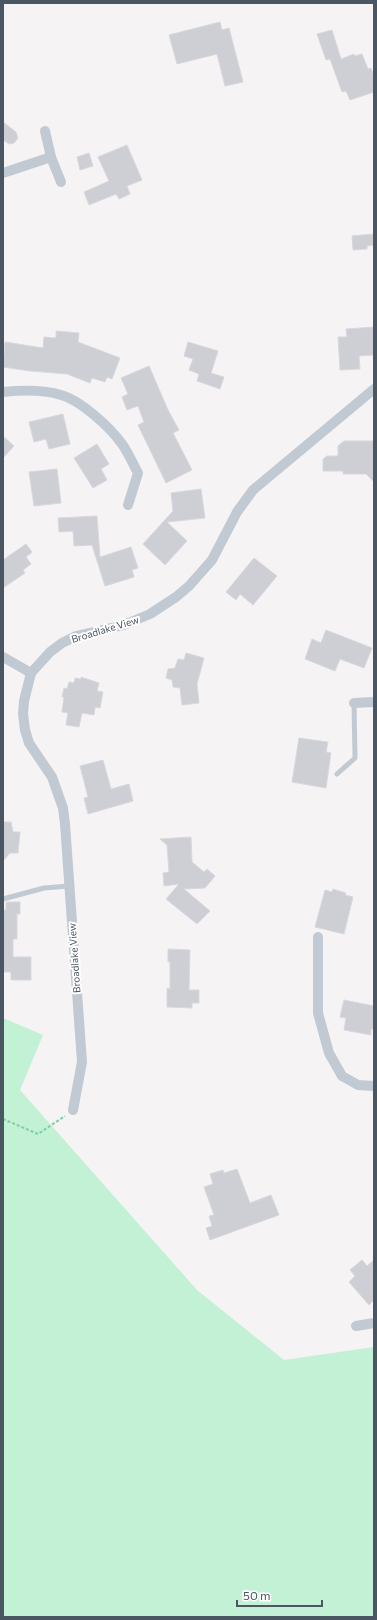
<svg xmlns="http://www.w3.org/2000/svg" width="377" height="1620" font-family="Commissioner,sans-serif">
	<rect width="100%" height="100%" fill="#f5f3f3"/>
	<!-- green -->
	<polygon fill="#c3f1d5" points="3,1018 43,1035 20,1090 197,1290 284,1360 374,1347 374,1617 3,1617"/>
	<!-- building -->
	<g fill="#cdcfd5" stroke="#d7d9de">
		<polygon points="220,22 222,30 229,28 243,82 225,86 217,54 177,64 169,35"/>
		<polygon points="332,30 341,59 354,54 355,56 362,54 368,69 371,68 374,76 374,92 350,100 346,91 342,92 330,59 326,60 317,34"/>
		<polygon points="3,122 16,132 18,138 14,143 9,144 3,140"/>
		<polygon points="127,145 142,180 127,186 130,194 119,199 116,194 89,205 84,192 109,181 98,157"/>
		<polygon points="89,153 93,166 80,170 77,157"/>
		<polygon points="374,234 374,245 367,246 367,249 353,250 352,236"/>
		<polygon points="374,327 374,355 359,356 360,369 340,370 338,337 347,337 346,329"/>
		<polygon points="56,331 79,333 78,342 120,358 112,379 107,377 105,382 92,378 90,383 67,374 30,371 3,367 5,342 43,348 44,337 56,338"/>
		<polygon points="188,342 218,351 211,373 224,377 220,389 197,381 199,374 189,370 193,359 184,356"/>
		<polygon points="149,366 168,410 179,430 173,433 192,470 166,483 138,425 144,422 138,406 127,410 122,397 128,394 121,378"/>
		<polygon points="63,414 70,444 49,449 46,439 34,442 29,422"/>
		<polygon points="3,436 14,446 3,458"/>
		<polygon points="344,441 374,441 374,482 366,474 343,474 343,471 323,471 323,459 327,456 338,456 338,446"/>
		<polygon points="97,444 109,464 101,469 107,480 93,488 74,458"/>
		<polygon points="57,469 61,503 34,506 29,472"/>
		<polygon points="201,489 205,518 167,522 187,541 165,565 143,544 173,511 171,493"/>
		<polygon points="97,516 100,557 131,547 138,568 132,570 134,577 105,586 92,545 74,546 73,531 59,532 58,518"/>
		<polygon points="26,544 32,552 26,557 31,564 23,570 25,573 3,588 3,560"/>
		<polygon points="254,558 277,576 253,605 240,594 236,600 226,592"/>
		<polygon points="326,630 372,648 364,668 340,659 335,671 305,659 312,639 321,643"/>
		<polygon points="186,653 204,658 197,684 199,703 182,705 180,688 173,687 172,680 166,678 168,669 175,668 178,659 184,660"/>
		<polygon points="81,677 99,683 97,691 103,692 100,708 95,707 94,715 82,713 79,727 66,725 68,713 62,712 64,697 62,697 64,688 67,689 69,682 74,683 75,678 81,679"/>
		<polygon points="299,738 328,742 326,752 331,753 326,788 292,782"/>
		<polygon points="103,760 111,789 129,784 133,801 88,814 84,798 88,797 80,766"/>
		<polygon points="3,822 11,822 13,832 20,832 18,853 10,853 3,861"/>
		<polygon points="191,837 192,862 204,872 207,869 215,876 205,888 184,889 210,911 197,924 166,899 179,884 164,886 163,873 169,872 167,845 160,839"/>
		<polygon points="333,889 346,893 345,895 353,897 344,934 315,927 325,890 332,892"/>
		<polygon points="6,902 20,902 20,914 17,914 17,939 13,939 13,957 31,957 31,980 11,980 11,972 3,972 3,910 6,910"/>
		<polygon points="168,949 190,950 189,990 199,990 199,1003 192,1003 192,1008 167,1007 167,988 170,989 170,962 168,962"/>
		<polygon points="344,1000 374,1006 374,1029 371,1029 371,1035 344,1030 346,1018 340,1017"/>
		<polygon points="237,1169 250,1203 271,1195 279,1215 210,1240 206,1228 212,1226 209,1216 214,1215 204,1187 213,1184 210,1174 223,1170 224,1173"/>
		<polygon points="362,1260 367,1266 374,1260 374,1300 369,1305 349,1282 355,1276 350,1270"/>
	</g>
	<g fill="none" stroke-linecap="round" stroke-linejoin="round">
		<!-- path -->
		<polyline stroke="#7ad0a6" stroke-width="2" stroke-dasharray="3 2" stroke-linecap="butt" points="3,1119 38,1134 65,1116"/>
		<!-- service -->
		<g stroke="#c1cad2" stroke-width="5">
			<polyline points="337,774 355,758 354,703"/>
			<polyline points="3,899 44,888 69,886"/>
		</g>
		<!-- minor -->
		<g stroke="#c1cad2" stroke-width="10">
			<polyline points="45,131 51,157 61,182"/>
			<polyline points="3,173 51,157"/>
			<path d="M3,392c19,-2 39,-3 58,3 19,5 49,32 61,49 6,8 11,20 16,29l-10,32"/>
			<polyline points="3,657 31,673"/>
			<polyline points="354,703 374,702"/>
			<polyline points="318,937 318,1013 329,1053 342,1076 358,1085 374,1086"/>
			<polyline points="73,1110 82,1062 65,824 63,808 52,777 29,743 25,730 23,714 24,701 31,673 50,652 62,643 76,636 124,625 150,614 176,597 189,586 212,560 237,512 253,490 374,389"/>
			<polyline points="356,1326 374,1323"/>
		</g>
	</g>
	<g text-anchor="middle" stroke-width="4" stroke-linejoin="round" paint-order="stroke">
		<!-- street labels -->
		<g font-size="10" fill="#4a5661" stroke="#fff">
			<text transform="translate(105 629) rotate(-17)" y="4">Broadlake View</text>
			<text transform="translate(74 958) rotate(-94)" y="4">Broadlake View</text>
		</g>
	</g>
	<!-- border -->
	<rect width="377" height="1620" fill="none" stroke="#4a5661" stroke-width="8"/>
	<!-- scale -->
	<path d="M237 1600v6h85v-6" fill="none" stroke="#4a5661" stroke-width="2"/>
	<text x="243" y="1600" font-size="12" fill="#4a5661" stroke="#ffffff" stroke-width="3" paint-order="stroke">50 m</text>
</svg>
